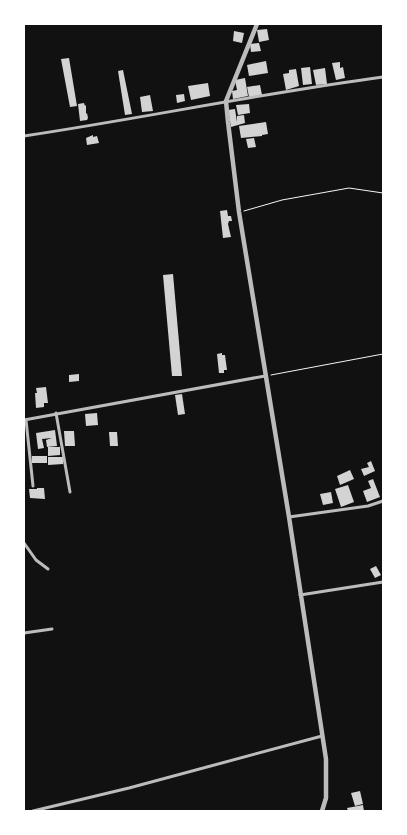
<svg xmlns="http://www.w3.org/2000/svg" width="407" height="835" font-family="'Source Sans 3',sans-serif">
	<rect width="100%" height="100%" fill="#111"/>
	<!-- building -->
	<g fill="#d3d3d3">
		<polygon points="267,29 269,40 259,42 257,30"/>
		<polygon points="234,31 244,33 242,43 233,41"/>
		<polygon points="259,43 261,51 251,52 250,44"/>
		<polygon points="69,58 77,106 70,107 61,59"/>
		<polygon points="266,61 268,73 249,76 247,65"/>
		<polygon points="340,62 340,68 343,67 345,78 336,80 332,63"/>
		<polygon points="310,67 312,84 303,85 301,68"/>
		<polygon points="325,68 327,84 316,85 313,70"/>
		<polygon points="296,69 299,86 286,90 283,74 289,73 289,70"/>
		<polygon points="123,70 132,114 125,115 118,71"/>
		<polygon points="245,78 248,96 233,99 232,91 237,90 235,80"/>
		<polygon points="208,83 210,96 191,100 188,86"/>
		<polygon points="260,85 262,95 249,97 247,87"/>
		<polygon points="184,94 185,101 177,103 176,95"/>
		<polygon points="150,95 153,111 142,112 140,97"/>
		<polygon points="84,103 85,106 86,105 86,114 87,113 88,118 87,120 80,121 78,104"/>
		<polygon points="249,104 250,113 238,115 236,105"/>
		<polygon points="235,109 237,122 237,116 244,115 245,123 231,127 228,110"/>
		<polygon points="266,122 268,134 262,135 262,136 241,138 239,126"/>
		<polygon points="93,135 93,137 97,136 99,143 87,145 86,138"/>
		<polygon points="254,138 256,147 248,148 246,139"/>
		<polygon points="227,210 228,216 231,216 232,221 229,221 228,224 231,237 223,238 220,211"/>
		<polygon points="173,274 182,376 172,376 163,275"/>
		<polygon points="222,353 222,355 225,355 227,370 224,370 224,373 219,373 217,354"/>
		<polygon points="79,374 79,381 69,382 69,375"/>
		<polygon points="46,387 48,403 44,403 44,407 36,408 35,393 37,393 36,388"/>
		<polygon points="182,394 185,414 178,415 175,395"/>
		<polygon points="97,413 98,425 86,426 85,414"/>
		<polygon points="55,430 57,446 47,447 46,440 52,438 42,439 44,448 38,449 36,433"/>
		<polygon points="64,431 74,431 75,446 65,446"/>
		<polygon points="109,432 117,432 118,446 110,446"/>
		<polygon points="48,447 60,447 60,455 48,456"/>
		<rect x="32" y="456" width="15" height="7"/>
		<polygon points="48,457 63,457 63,464 48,465"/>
		<polygon points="371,461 375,471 364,476 361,469 369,467 367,463"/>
		<polygon points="350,470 354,479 340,485 337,476"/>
		<polygon points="373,479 380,497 367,502 363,491 371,488 368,481"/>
		<polygon points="348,485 354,502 341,507 335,489"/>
		<polygon points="37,488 44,488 45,499 30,498 29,489 37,489"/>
		<polygon points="331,492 333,503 323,505 320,494"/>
		<polygon points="376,566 381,575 375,578 370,569"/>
		<polygon points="360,791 363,804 355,806 351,793"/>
		<polygon points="363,805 364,811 348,811 347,808"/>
	</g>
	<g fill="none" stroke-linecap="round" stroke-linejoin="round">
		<!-- path -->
		<g stroke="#f5f5f5" stroke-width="1">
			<polyline points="244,211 282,200 349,188 383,193"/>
			<polyline points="271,375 383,354"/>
		</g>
		<!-- minor -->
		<g stroke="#bcbcbc" stroke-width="3">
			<path d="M24,136c120,-18 239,-43 359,-59"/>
			<polyline points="56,413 70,492"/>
			<polyline points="24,420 265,376"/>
			<polyline points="26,420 33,486"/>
			<polyline points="289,517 368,506 383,501"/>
			<polyline points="24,543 36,560 48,569"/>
			<polyline points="300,595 383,582"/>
			<polyline points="24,633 52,629"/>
			<polyline points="33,811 129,788 322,736"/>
		</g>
		<!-- tertiary -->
		<polyline stroke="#bcbcbc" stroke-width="4.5" points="257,24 226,101 228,122 239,212 289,517 326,759 326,798 322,811"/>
	</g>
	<!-- border -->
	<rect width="407" height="835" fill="none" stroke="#ffffff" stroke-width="50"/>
</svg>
